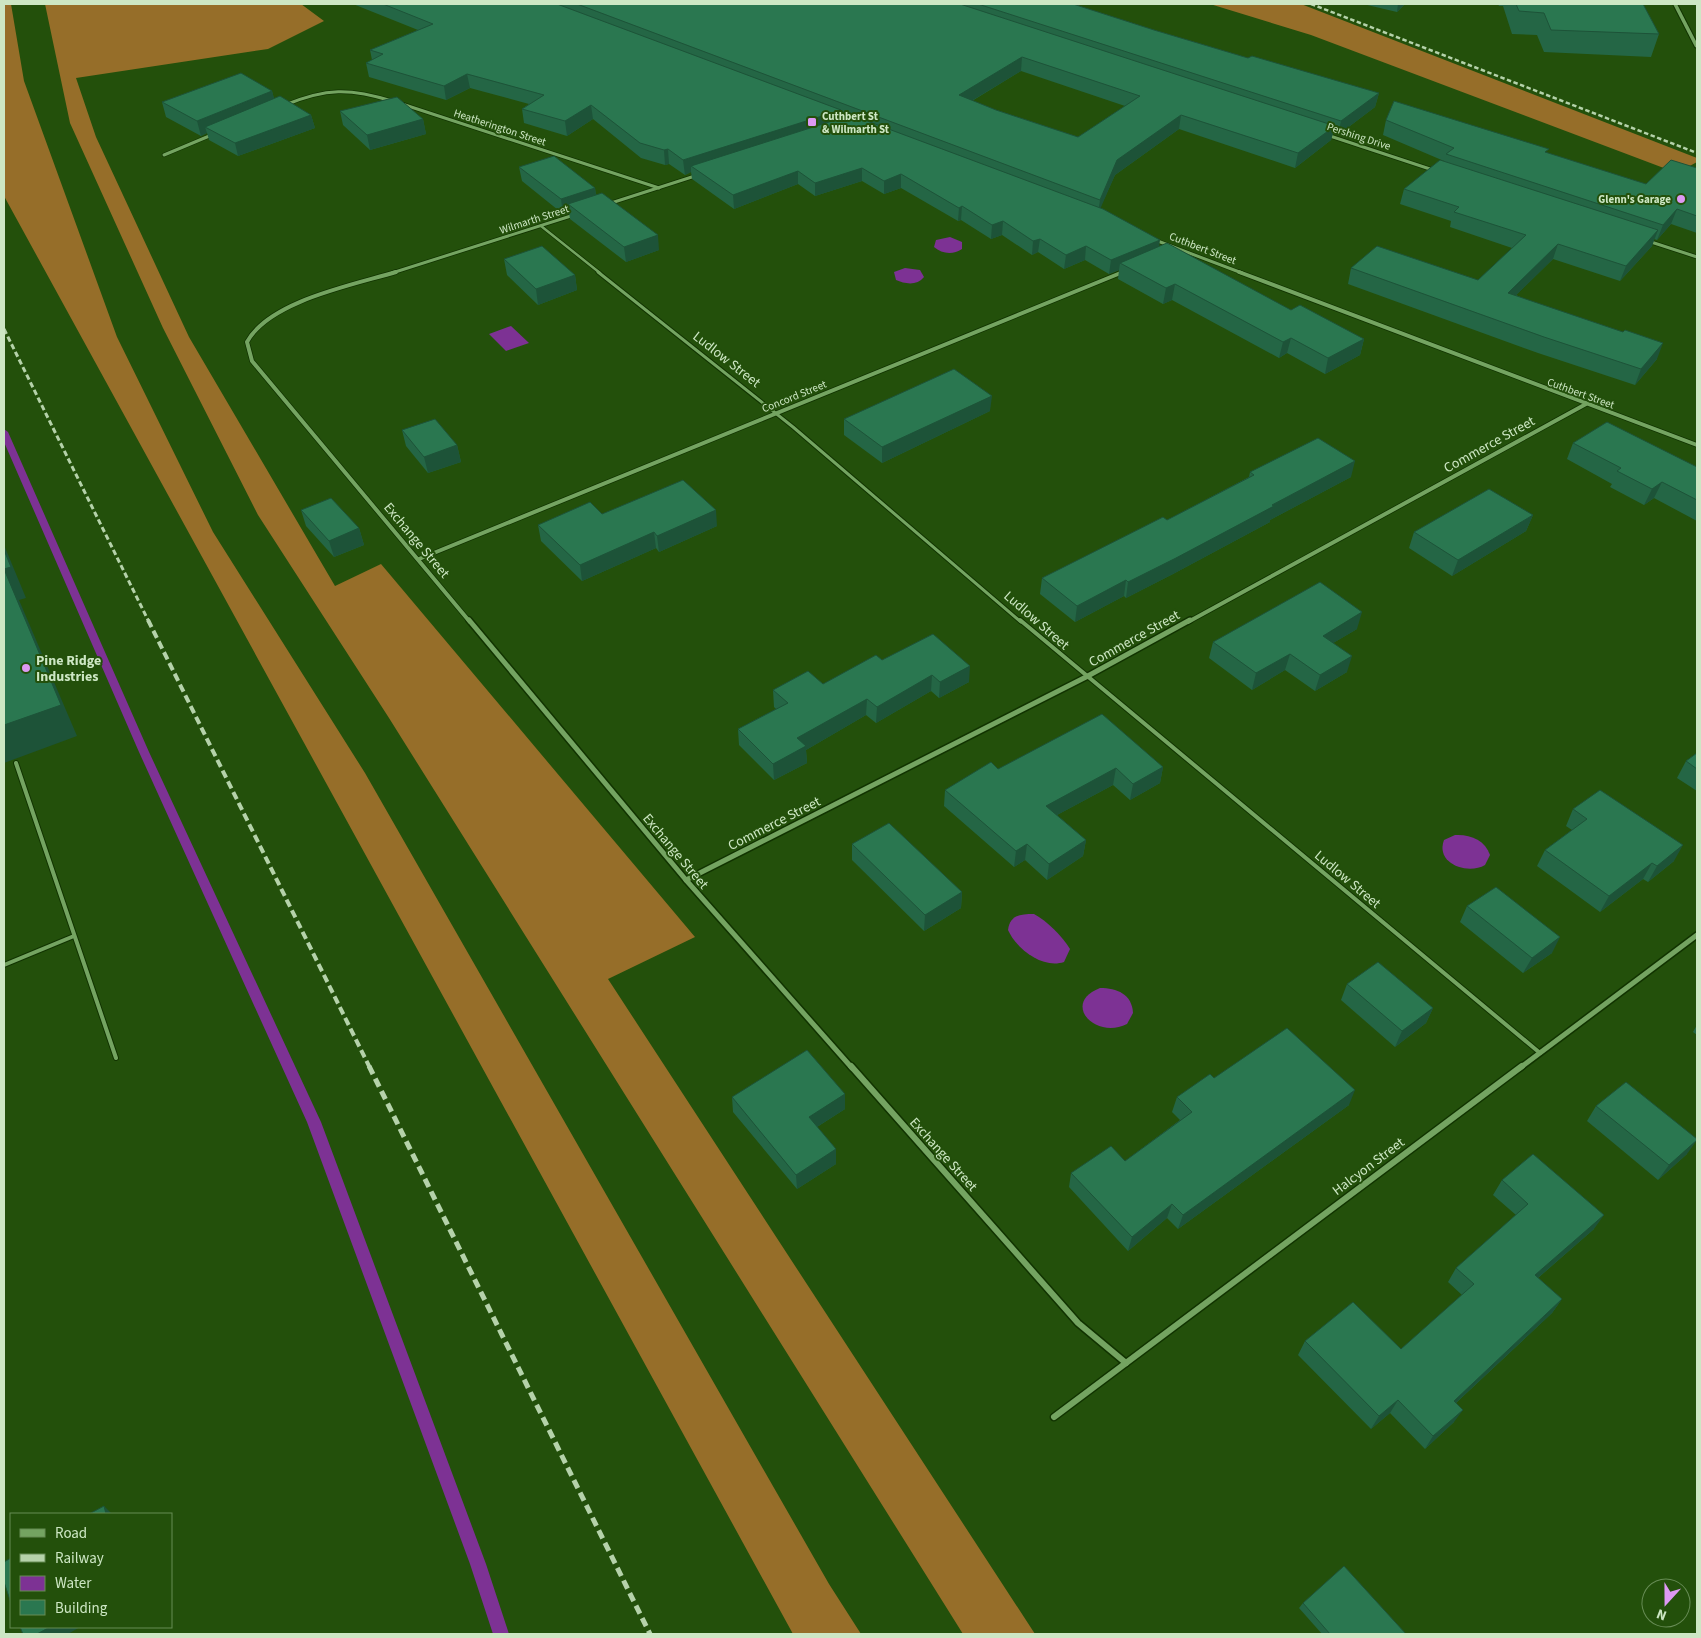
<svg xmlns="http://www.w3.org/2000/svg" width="1701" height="1638" font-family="'Source Sans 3',sans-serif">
	<rect width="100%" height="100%" fill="#23500b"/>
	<!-- forest -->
	<g fill="#966e29">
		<polygon points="4,4 11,4 24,81 117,337 213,532 365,773 829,1584 861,1634 793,1634 4,196"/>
		<polygon points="45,4 301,4 324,21 268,49 76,78 96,137 189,337 335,586 381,564 695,937 608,979 1035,1634 963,1634 389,718 258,515 163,328 70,123"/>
		<polygon points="1210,4 1301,4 1697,158 1697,162 1677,173 1311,35"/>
	</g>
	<!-- water -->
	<g fill="#7d3294">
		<path d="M950,237l12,5v7c-9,6 -20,5 -28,-2l2,-7z"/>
		<path d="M905,268l15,2 4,7c-7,9 -19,7 -28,3l-2,-8z"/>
		<polygon points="511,326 529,343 506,351 489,334"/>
		<path d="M1455,835c15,-1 30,5 35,20l-5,10c-17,10 -50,-1 -41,-25z"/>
		<path d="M1034,914c13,7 28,22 36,35l-6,13c-21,7 -47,-12 -56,-32 2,-15 12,-16 26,-16z"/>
		<path d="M1100,988c17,0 32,6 33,25l-6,11c-32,16 -66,-21 -27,-36z"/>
	</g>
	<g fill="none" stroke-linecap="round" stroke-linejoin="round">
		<!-- stream -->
		<polygon fill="#7d3294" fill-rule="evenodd" points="4,429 8,432 149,752 321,1122 486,1564 509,1634 493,1634 470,1564 307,1122 139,752 4,442"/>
		<defs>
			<polyline id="service-far2" points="541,226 600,273"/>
			<polyline id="service-far1" points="598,272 793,427 1021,622"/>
			<g id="service">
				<polyline points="1020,620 1540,1053"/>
				<polyline points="16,763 116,1058"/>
				<polyline points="4,965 74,936"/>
			</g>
			<g id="minor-far3">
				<polyline points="402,104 659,188"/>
				<path d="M285,105c41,-17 65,-17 107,-4"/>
				<polyline points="1327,135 1433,170"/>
				<polyline points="164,155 214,134"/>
				<polyline points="608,204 698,175"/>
				<polyline points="1155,240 1242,273"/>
				<polyline points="1648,241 1697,257"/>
				<polyline points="392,273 574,215"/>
				<polyline points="1121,273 1123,272"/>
			</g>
			<g id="minor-far2">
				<path d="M396,272c-43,13 -127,29 -149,70l5,19 218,261"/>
				<polyline points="1239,272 1697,445"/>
				<polyline points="419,559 1123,272"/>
				<polyline points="1188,622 1586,404"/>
			</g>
			<g id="minor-far1">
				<polyline points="469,620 686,880 852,1068"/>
				<polyline points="686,880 1086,677 1190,620"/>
				<polyline points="1520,1068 1697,935"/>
			</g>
			<g id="minor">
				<polyline points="851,1066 1078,1323 1126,1363"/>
				<polyline points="1054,1417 1522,1066"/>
			</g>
			<polygon id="tertiary" points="1673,4 1677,4 1697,43 1697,48 1695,47"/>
		</defs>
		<!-- service-far2 casing -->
		<use href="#service-far2" stroke="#130" stroke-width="4"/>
		<!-- service-far1 casing -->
		<use href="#service-far1" stroke="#130" stroke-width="5"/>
		<!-- service casing -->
		<use href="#service" stroke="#130" stroke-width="6"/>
		<!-- minor-far3 casing -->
		<use href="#minor-far3" stroke="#130" stroke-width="4.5"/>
		<!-- minor-far2 casing -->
		<use href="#minor-far2" stroke="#130" stroke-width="5.5"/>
		<!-- minor-far1 casing -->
		<use href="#minor-far1" stroke="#130" stroke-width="8"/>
		<!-- minor casing -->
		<use href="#minor" stroke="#130" stroke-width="9"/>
		<!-- tertiary casing -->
		<use href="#tertiary" stroke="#130" stroke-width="2"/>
		<!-- service-far2 -->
		<use href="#service-far2" stroke="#74a461" stroke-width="2.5"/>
		<!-- service-far1 -->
		<use href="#service-far1" stroke="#74a461" stroke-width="3"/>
		<!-- service -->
		<use href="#service" stroke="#74a461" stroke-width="4"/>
		<!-- minor-far3 -->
		<use href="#minor-far3" stroke="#74a461" stroke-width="3"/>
		<!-- minor-far2 -->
		<use href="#minor-far2" stroke="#74a461" stroke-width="4"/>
		<!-- minor-far1 -->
		<use href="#minor-far1" stroke="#74a461" stroke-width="5"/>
		<!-- minor -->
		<use href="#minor" stroke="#74a461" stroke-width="6"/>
		<!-- tertiary -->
		<use href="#tertiary" fill="#74a461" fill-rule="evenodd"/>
		<!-- rail-far3 -->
		<polyline stroke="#b5d2aa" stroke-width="2.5" stroke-dasharray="4.5 2.5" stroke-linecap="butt" points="1311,4 1697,153"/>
		<!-- rail-far2 -->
		<polyline stroke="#b5d2aa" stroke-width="3" stroke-dasharray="5.5 3" stroke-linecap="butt" points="4,329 149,622"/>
		<!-- rail-far1 -->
		<polyline stroke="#b5d2aa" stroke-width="4" stroke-dasharray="8 4" stroke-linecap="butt" points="148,620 370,1068"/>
		<!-- rail -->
		<polyline stroke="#b5d2aa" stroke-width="5" stroke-dasharray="9 5" stroke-linecap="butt" points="369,1066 650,1634"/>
	</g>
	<!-- wall -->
	<g fill="#246645" fill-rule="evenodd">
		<path d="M353,4h720l81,26 94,28 131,35 -4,14 -37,28 -5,-2 -2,7 -36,28 -116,-39 -64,46 -15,33 59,38 132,64 73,29 -4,16 -35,19 -38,-21 -8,5 -107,-58 -9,4 -45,-25 1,-9 -10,4 -24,-14 -21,9 -26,-17 -6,3 -30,-20 -11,4 -30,-19 -3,1 -57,-33 -17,6 -22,-13 -47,15 -17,-12 -64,25 -42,-30 -1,-7 -6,3 -16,-11 -4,1 -24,-7 -48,-39 -26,17 -43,-13 -2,-14 7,-5 -59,-16 -24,12 -77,-23 -3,-14 6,-3 -2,-10 48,-20zM1021,71l104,35 -47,31 -82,-27 -24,-9z"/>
		<polygon points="1363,4 1405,4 1397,12"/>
		<polygon points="1498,4 1643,4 1659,34 1651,57 1544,52 1537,35 1512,34 1503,6 1499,6"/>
		<polygon points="272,91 274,99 311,115 315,128 238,156 209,140 207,133 201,136 166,117 162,102"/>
		<polygon points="340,111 423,119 426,134 370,150 343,125"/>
		<polygon points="1386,120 1547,153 1646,184 1697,168 1697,233 1671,224 1657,240 1654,239 1652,246 1620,281 1553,259 1516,295 1657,359 1635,385 1538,353 1348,284 1351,268 1478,280 1512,248 1450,227 1451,221 1400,204 1404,189 1444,161 1383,135"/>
		<polygon points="519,167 595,188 596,195 659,250 626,262 570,219 569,212 563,214 522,181"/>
		<polygon points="504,259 575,275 577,290 538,305 507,275"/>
		<polygon points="990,411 882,463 844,435 844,419"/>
		<polygon points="402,430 457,445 461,462 428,473 406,446"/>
		<polygon points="1573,443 1697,467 1697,521 1654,498 1644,505 1610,487 1612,484 1567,459"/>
		<polygon points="1250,472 1351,477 1270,520 1270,522 1173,574 1126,598 1124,596 1075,622 1040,594 1042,578 1167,520 1249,477"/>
		<polygon points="301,510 359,528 364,545 334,557 306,526"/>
		<polygon points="602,514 717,526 659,552 656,548 582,581 541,541 538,525"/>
		<polygon points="1533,515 1526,531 1452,576 1409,548 1414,532"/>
		<polygon points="1357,629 1333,643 1347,672 1315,691 1285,670 1252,690 1209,658 1213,642"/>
		<polygon points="882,660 969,682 939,698 931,691 876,723 866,715 806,750 807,763 774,780 739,745 738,729 776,709 774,707 773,690 823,684"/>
		<polygon points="1697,753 1697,791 1677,778 1686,761"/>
		<polygon points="1163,767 1160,783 1130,800 1113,785 1057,815 1086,840 1083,856 1047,880 1025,860 1014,867 944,806 945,790 998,769"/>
		<polygon points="1573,809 1674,861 1648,882 1643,879 1600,912 1537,866 1545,850 1572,830 1566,826"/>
		<polygon points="852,844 962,892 961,908 924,931 852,860"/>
		<polygon points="1467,906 1552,953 1523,973 1460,922"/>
		<polygon points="1347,984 1433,1008 1426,1023 1395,1047 1341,1000"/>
		<polygon points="1697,1025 1697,1035 1693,1032"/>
		<polygon points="1214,1078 1349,1105 1178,1229 1167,1218 1128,1251 1069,1187 1071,1173 1125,1161 1180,1120 1172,1112 1177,1097"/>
		<polygon points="732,1097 845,1109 817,1127 836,1149 836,1164 797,1189 733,1112"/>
		<polygon points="1596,1106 1687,1154 1658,1180 1587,1121"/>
		<polygon points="1502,1180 1594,1229 1538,1278 1562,1299 1552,1313 1456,1403 1454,1422 1425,1449 1390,1413 1371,1429 1298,1355 1305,1341 1401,1349 1462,1295 1448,1282 1456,1268 1516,1215 1493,1195"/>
		<polygon points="1303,1603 1406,1634 1322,1634 1299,1608"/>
	</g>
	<!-- shaded-wall -->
	<g fill="#1d5338">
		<polygon points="1398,4 1405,4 1397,12"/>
		<polygon points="1022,57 1021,71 958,109 959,95"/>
		<polygon points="467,74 470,88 446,100 444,86"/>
		<polygon points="272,91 276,105 205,127 207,133 201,136 197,121"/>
		<polygon points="1379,93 1375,107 1338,135 1341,121"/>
		<polygon points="591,105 593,119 567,136 565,121"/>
		<polygon points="841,110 841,124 691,166 691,172 685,175 683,160"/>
		<polygon points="311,115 315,128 238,156 235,143"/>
		<polygon points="1181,115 1179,129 1115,175 1098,214 1100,200 1117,160"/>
		<polygon points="423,119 426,134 370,150 367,135"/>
		<polygon points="1335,126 1331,140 1295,168 1298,153"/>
		<polygon points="668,149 669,164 665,165 664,150"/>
		<polygon points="862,168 862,181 815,196 815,183"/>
		<polygon points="798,171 798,184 734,209 733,195"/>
		<polygon points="901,174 901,188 884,194 884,181"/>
		<polygon points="595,188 597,203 568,204 569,212 563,214 561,199"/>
		<polygon points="962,206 961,220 958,221 959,208"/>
		<polygon points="1677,209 1671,224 1657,240 1663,225"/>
		<polygon points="1003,221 1002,235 991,239 992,225"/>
		<polygon points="1658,230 1652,246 1620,281 1626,266"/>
		<polygon points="658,235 659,250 626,262 624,247"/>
		<polygon points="1040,239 1038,252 1032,255 1033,241"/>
		<polygon points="1160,240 1158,254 1120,263 1119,270 1109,274 1111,260"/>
		<polygon points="1558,244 1553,259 1503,308 1508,293"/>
		<polygon points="1086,246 1085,260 1064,269 1066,255"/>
		<polygon points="575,275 577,290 538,305 536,289"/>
		<polygon points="1175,284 1172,300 1163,304 1166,288"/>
		<polygon points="1291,338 1287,353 1279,358 1283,342"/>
		<polygon points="1364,339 1360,355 1325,374 1328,358"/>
		<polygon points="1663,343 1657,359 1635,385 1641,369"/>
		<polygon points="992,396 990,411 882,463 882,447"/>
		<polygon points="457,445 461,462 428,473 424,457"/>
		<polygon points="1355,461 1351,477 1270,520 1270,522 1173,574 1126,598 1128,582"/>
		<polygon points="1662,482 1654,498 1644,505 1652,489"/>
		<polygon points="716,510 717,526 659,552 657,536"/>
		<polygon points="1533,515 1526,531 1452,576 1458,560"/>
		<polygon points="359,528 364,545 334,557 329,541"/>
		<polygon points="654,532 656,548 582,581 580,565"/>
		<polygon points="4,545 26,598 19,600 77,736 4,763"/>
		<polygon points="1126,580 1124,596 1075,622 1077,606"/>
		<polygon points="1362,612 1357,629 1318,652 1323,636"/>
		<polygon points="1290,654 1285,670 1252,690 1256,673"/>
		<polygon points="1352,656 1347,672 1315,691 1320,675"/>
		<polygon points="970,666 969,682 939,698 940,682"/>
		<polygon points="932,675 931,691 876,723 877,707"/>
		<polygon points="867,699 866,715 806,750 807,763 774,780 773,764 797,738"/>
		<polygon points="1163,767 1160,783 1130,800 1133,784"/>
		<polygon points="1116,768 1113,785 1044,822 1046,806"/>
		<polygon points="1086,840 1083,856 1047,880 1049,864"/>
		<polygon points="1027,844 1025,860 1014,867 1016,851"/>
		<polygon points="1683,845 1674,861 1648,882 1657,866"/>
		<polygon points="1652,863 1643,879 1600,912 1609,896"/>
		<polygon points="962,892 961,908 924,931 925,915"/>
		<polygon points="1560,937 1552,953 1523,973 1532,958"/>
		<polygon points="1433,1008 1426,1023 1395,1047 1402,1031"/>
		<polygon points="1355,1090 1349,1105 1178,1229 1183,1215"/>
		<polygon points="845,1094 845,1109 809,1132 809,1117"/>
		<polygon points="1697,1140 1687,1154 1658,1180 1669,1165"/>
		<polygon points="836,1149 836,1164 797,1189 796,1175"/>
		<polygon points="1172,1204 1167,1218 1128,1251 1132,1237"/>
		<polygon points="1604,1215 1594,1229 1525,1289 1535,1275"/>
		<polygon points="1562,1299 1552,1313 1445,1413 1454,1401"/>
		<polygon points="1398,1400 1390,1413 1371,1429 1379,1416"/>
		<polygon points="1463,1410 1454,1422 1425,1449 1433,1436"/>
		<polygon points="104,1506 112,1514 106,1514"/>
		<polygon points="50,1627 80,1627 68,1634 37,1634"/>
	</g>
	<!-- building -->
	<g fill="#2a7750" stroke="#1d5338" fill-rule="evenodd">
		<polygon points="383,4 557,4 841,110 683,160 668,149 664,150 640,143 591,105 565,121 522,109 544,95 467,74 444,86 366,63 383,54 370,50 433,24"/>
		<path d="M577,4h383l375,122 -37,27 -117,-38 -64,45 -17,40zM1022,57l118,39 -62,41 -82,-27 -37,-15z"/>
		<polygon points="978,4 1073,4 1154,30 1248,58 1252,56 1379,93 1341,121"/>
		<polygon points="1516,4 1643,4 1659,34 1551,30 1544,13 1519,11"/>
		<polygon points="241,73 272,91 197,121 162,102"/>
		<polygon points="280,96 311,115 235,143 205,127"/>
		<polygon points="397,97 423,119 367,135 340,111"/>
		<polygon points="1394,101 1549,149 1545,152 1646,184 1671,160 1697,168 1697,216 1677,209 1663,225 1446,154 1454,148 1386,120"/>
		<polygon points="851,115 1103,209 1160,240 1111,260 1086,246 1066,255 1040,239 1033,241 1003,221 992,225 962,206 959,208 901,174 884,181 862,168 815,183 798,171 733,195 691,166"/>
		<polygon points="554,156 595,188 561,199 519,167"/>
		<polygon points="1440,160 1658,230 1626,266 1558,244 1508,293 1623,332 1625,330 1663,343 1641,369 1544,337 1351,268 1377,246 1478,280 1526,235 1454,212 1459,207 1404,189"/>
		<polygon points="602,193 658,235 624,247 568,204"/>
		<polygon points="1167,243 1291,310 1300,305 1364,339 1328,358 1291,338 1283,342 1175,284 1166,288 1120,263"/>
		<polygon points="542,246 575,275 536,289 504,259"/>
		<polygon points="954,369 992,396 882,447 844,419"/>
		<polygon points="435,419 457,445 424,457 402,430"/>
		<polygon points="1607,422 1697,467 1697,500 1662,482 1652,489 1617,471 1621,468 1573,443"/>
		<polygon points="1318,438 1355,461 1272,505 1274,506 1176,558 1128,582 1126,580 1077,606 1042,578 1163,517 1167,520 1254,475 1250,472"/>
		<polygon points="683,480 716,510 657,536 654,532 580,565 538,525 590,502 602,514"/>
		<polygon points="1489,489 1533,515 1458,560 1414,532"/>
		<polygon points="331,498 359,528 329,541 301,510"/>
		<polygon points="4,550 11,567 4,569"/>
		<polygon points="4,569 61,705 4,725"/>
		<polygon points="1320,582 1362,612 1323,636 1352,656 1320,675 1290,654 1256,673 1213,642"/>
		<polygon points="933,634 970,666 940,682 932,675 877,707 867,699 797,738 806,746 773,764 738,729 788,703 773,690 808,671 823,684 876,655 882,660"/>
		<polygon points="1102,714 1163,767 1133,784 1116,768 1046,806 1086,840 1049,864 1027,844 1016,851 945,790 991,762 998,769"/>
		<polygon points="1697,753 1697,769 1686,761"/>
		<polygon points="1600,790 1683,845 1657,866 1652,863 1609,896 1545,850 1587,819 1573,809"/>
		<polygon points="889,823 962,892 925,915 852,844"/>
		<polygon points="1496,887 1560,937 1532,958 1467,906"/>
		<polygon points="1378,962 1433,1008 1402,1031 1347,984"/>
		<polygon points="1287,1028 1355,1090 1183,1215 1172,1204 1132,1237 1071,1173 1111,1146 1125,1161 1192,1112 1177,1097 1210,1074 1214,1078"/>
		<polygon points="807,1050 845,1094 809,1117 836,1149 796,1175 732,1097"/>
		<polygon points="1626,1082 1697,1139 1697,1140 1669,1165 1596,1106"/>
		<polygon points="1533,1154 1604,1215 1535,1275 1562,1299 1454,1401 1463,1410 1433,1436 1398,1400 1379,1416 1305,1341 1353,1302 1401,1349 1474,1284 1456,1268 1528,1204 1502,1180"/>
		<polygon points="104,1506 106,1514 89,1514"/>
		<polygon points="11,1558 11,1603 4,1582 4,1562"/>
		<polygon points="1344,1566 1406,1634 1330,1634 1303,1603"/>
		<polygon points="20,1627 50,1627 37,1634 23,1634"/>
	</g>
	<!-- markers -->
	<g fill="#dd99f3" stroke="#23500b" stroke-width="2">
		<rect x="807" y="117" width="10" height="10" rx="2.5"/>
		<circle cx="1681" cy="199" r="5"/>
		<circle cx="26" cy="668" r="5"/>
	</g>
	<g text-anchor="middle" stroke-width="4" stroke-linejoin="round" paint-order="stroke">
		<!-- far-poi labels -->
		<g font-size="11" font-weight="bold" fill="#cde7c4" stroke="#23500b" text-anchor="start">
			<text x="822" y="120">Cuthbert St<tspan x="822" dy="13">&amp; Wilmarth St</tspan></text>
			<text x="1671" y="203" text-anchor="end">Glenn's Garage</text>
		</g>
		<!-- far-street labels -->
		<g font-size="11" fill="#cde7c4" stroke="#23500b">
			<text transform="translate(500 127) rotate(18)" y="4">Heatherington Street</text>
			<text transform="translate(1359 136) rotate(18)" y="4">Pershing Drive</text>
			<text transform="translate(534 219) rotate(-18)" y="4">Wilmarth Street</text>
			<text transform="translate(1203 248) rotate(21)" y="4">Cuthbert Street</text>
			<text transform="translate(1581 393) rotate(20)" y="4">Cuthbert Street</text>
			<text transform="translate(794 396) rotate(-22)" y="4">Concord Street</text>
		</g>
		<!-- street labels -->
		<g font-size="14" fill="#cde7c4" stroke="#23500b">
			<text transform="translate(727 359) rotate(38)" y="5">Ludlow Street</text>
			<text transform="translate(1489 444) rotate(-29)" y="5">Commerce Street</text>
			<text transform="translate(417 540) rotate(50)" y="5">Exchange Street</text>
			<text transform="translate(1037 620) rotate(41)" y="5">Ludlow Street</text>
			<text transform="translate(1134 638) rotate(-29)" y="5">Commerce Street</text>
			<text transform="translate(774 823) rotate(-27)" y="5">Commerce Street</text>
			<text transform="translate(676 851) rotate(50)" y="5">Exchange Street</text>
			<text transform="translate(1348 879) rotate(40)" y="5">Ludlow Street</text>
			<text transform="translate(944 1154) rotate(48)" y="5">Exchange Street</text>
			<text transform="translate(1368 1166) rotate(-37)" y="5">Halcyon Street</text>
		</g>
		<!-- poi labels -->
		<g font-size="14" font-weight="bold" fill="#cde7c4" stroke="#23500b" text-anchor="start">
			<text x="36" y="665">Pine Ridge<tspan x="36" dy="16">Industries</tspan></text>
		</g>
	</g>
	<!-- border -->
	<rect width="1701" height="1638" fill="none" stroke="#cde7c4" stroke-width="10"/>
	<!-- legend -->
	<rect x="10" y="1513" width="162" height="115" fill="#23500b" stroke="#678c55"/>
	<rect x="20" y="1529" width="25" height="8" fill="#74a461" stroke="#678c55"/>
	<text x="55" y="1538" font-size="15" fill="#cde7c4">Road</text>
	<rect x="20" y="1554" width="25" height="8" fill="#b5d2aa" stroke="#678c55"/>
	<text x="55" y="1563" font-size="15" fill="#cde7c4">Railway</text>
	<rect x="20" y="1576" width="25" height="15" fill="#7d3294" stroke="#678c55"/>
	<text x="55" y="1588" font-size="15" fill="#cde7c4">Water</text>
	<rect x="20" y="1600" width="25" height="15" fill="#2a7750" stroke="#678c55"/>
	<text x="55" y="1613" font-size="15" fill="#cde7c4">Building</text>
	<!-- north arrow -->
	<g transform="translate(1666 1603) rotate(201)"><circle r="24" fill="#23500b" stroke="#678c55"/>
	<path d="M0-4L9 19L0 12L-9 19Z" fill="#dd99f3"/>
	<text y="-8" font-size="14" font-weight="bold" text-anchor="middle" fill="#cde7c4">N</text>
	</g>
</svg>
